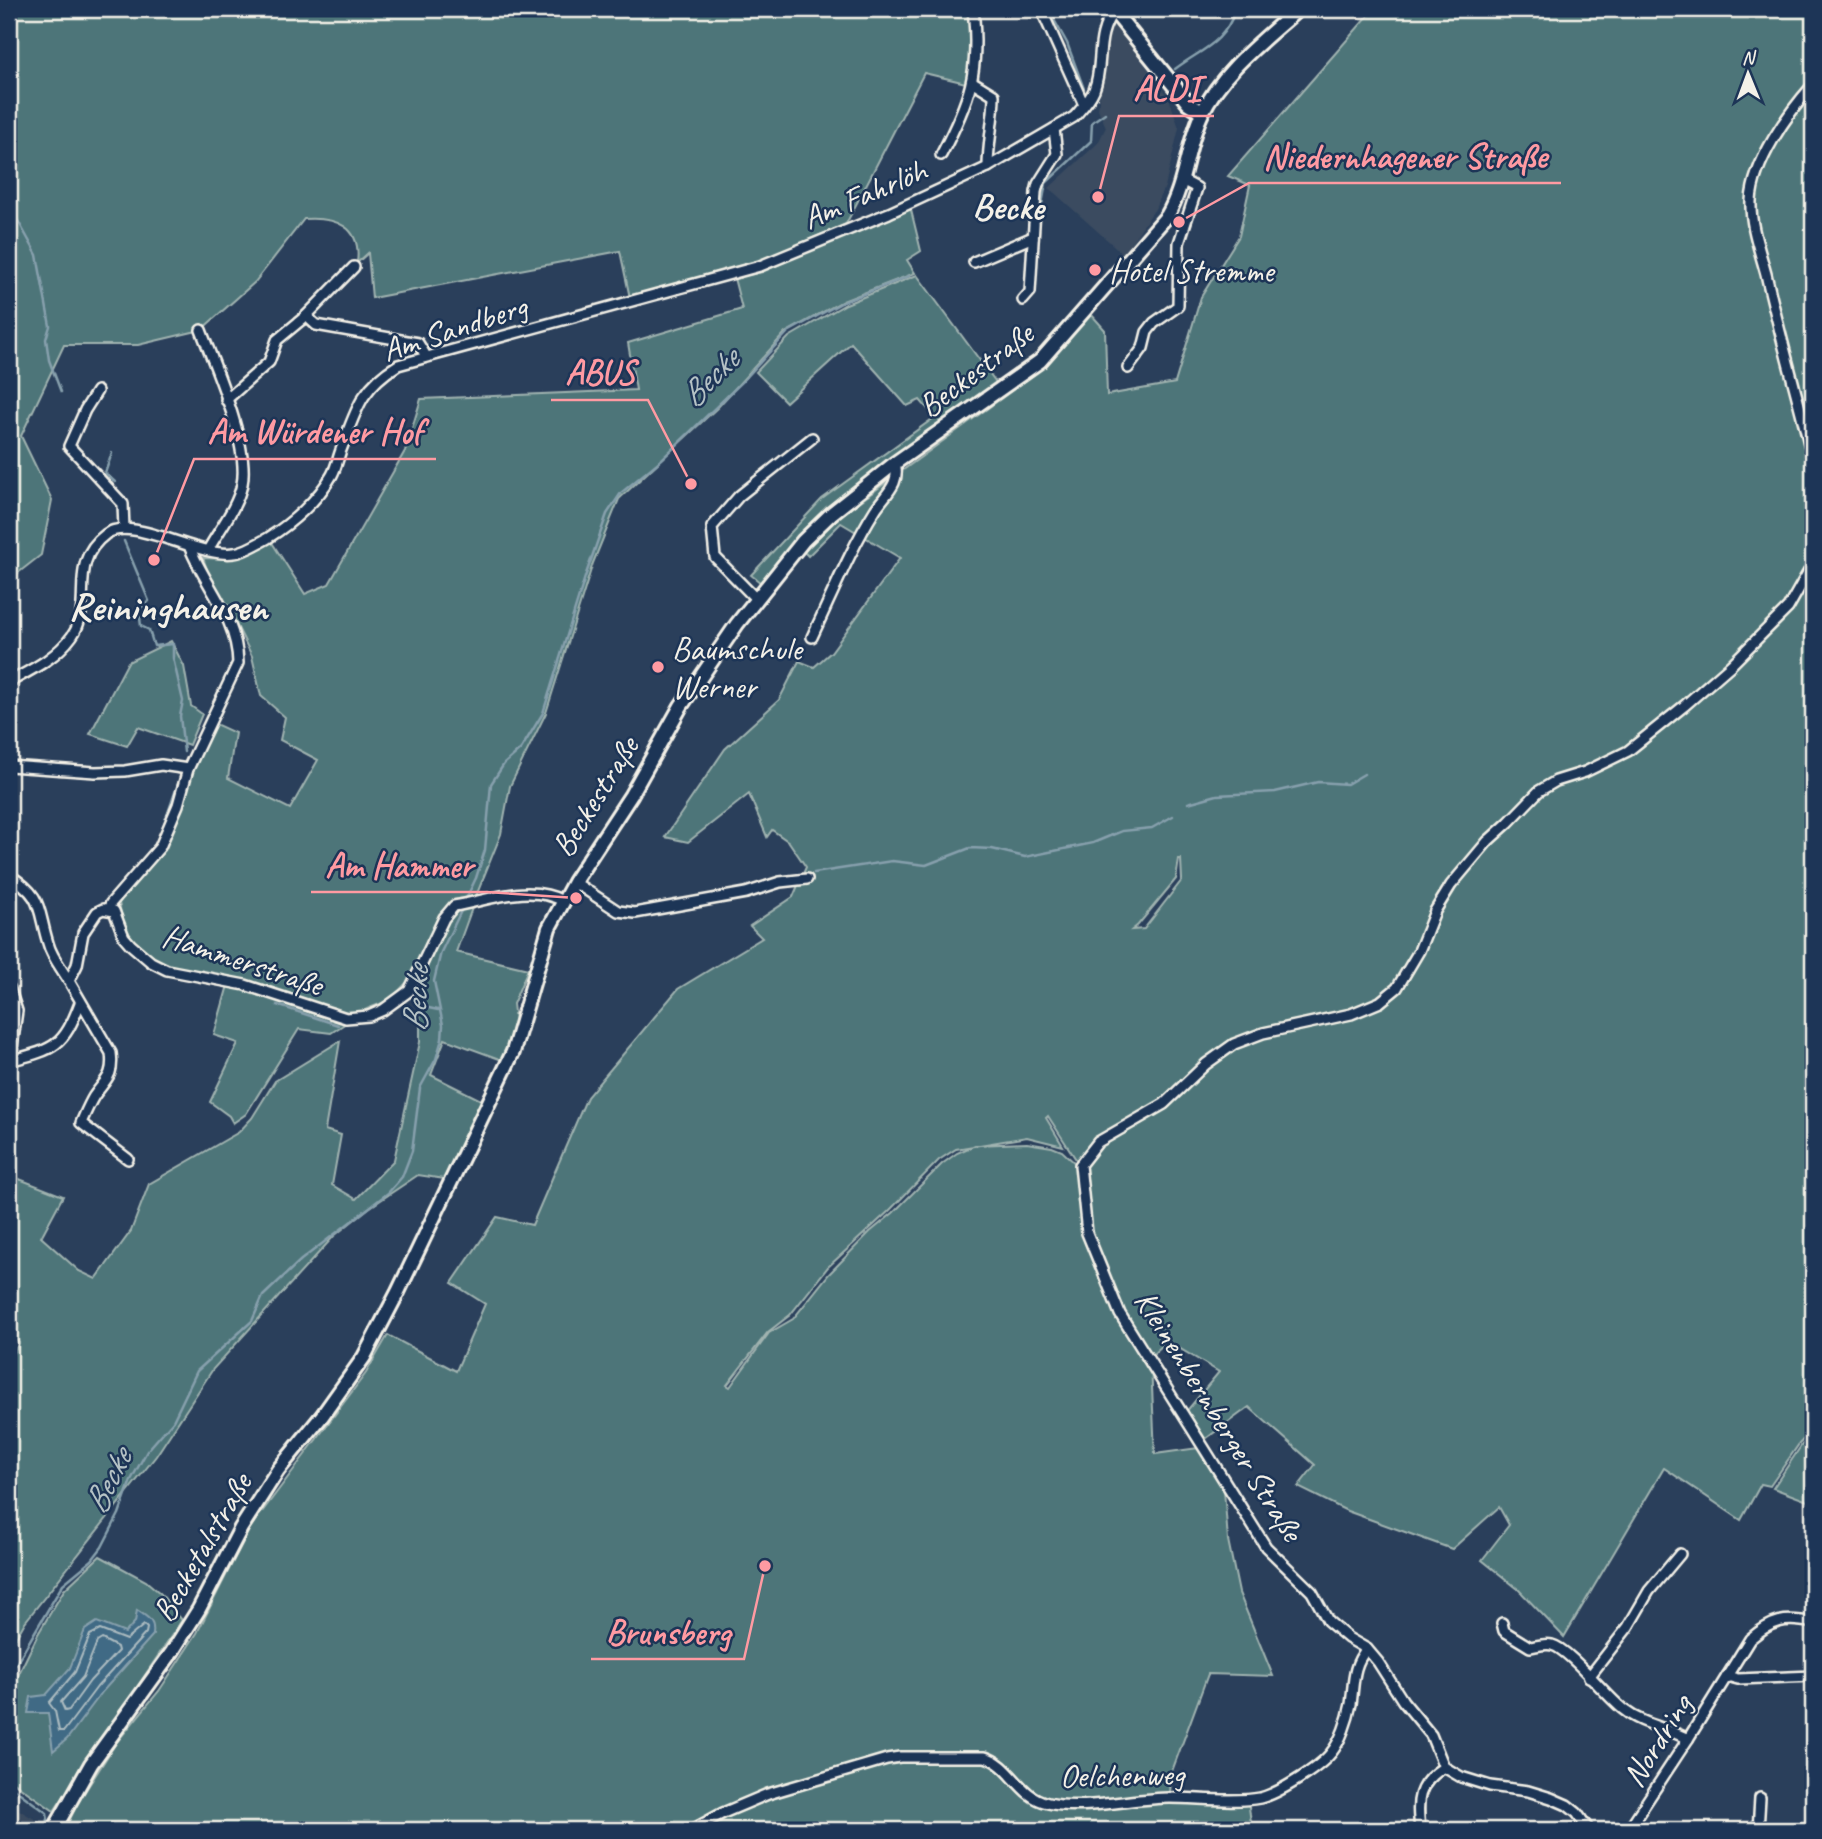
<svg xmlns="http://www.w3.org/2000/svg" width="1822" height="1839" font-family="Caveat,sans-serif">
	<rect width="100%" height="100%" fill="#2a3f5b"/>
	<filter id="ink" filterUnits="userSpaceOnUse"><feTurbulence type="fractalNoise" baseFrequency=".0143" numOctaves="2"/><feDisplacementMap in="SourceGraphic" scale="14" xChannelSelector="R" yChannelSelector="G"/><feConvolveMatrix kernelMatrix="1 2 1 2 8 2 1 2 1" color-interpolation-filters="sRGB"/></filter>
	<g filter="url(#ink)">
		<!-- built -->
		<g fill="#3a4b60">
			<polygon points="1115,24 1169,98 1179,128 1165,187 1155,209 1123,254 1049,188 1098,143 1106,127 1098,109 1105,48 1107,36"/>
			<polygon points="9,1804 41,1823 38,1830 9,1830"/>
		</g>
		<!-- green -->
		<g fill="#4d7579" stroke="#a0b3b0" stroke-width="2" fill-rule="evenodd">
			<path d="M9,9h962l3,30 -4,45 -46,-11 -78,151 -89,38 -127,36 -10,-47 -248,47 -4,-45 -11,10c5,-37 -21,-46 -53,-44l-49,63 -54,48 -63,15h-74l-43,91 31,64 -11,55 -32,25z"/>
			<path d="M1374,9h439v1420l-14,15 -29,42 -9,-2 -20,36 -77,-52 -100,169 -46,-48 -36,-29 27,-35 -10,-18 -47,42 -105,-38 -49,-24 17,-22 -66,-58 -45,33 -19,-27 34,-41 -52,-31 -17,16 -27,-45 -33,-79 -7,-67 16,-22 65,-37 5,-6 -7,1 -66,39 -17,23 -31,-48 -2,2 17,28 -36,-9 -71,12 -17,11 -50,51 -61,56 -38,48 -22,17 -41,53 3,2 39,-54 24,-14 36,-45 41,-42 23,-19 49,-49 15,-11 18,-8 52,-2 25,4 10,4 16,15 6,68 35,80 32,50 4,90 43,-6 26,42 4,50 11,53 34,83 -65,-2 -37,100 -1,22c-33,2 -107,17 -135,2 -20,-11 -27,-35 -50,-42l-85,-1 -13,3 -120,35 -44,19 -33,18h-625l12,-26 39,-61 43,-52 38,-58 53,-105 116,-155 22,-38 68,36 29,-67 -33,-21 45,-66 35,8 55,-128 91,-108 84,-51 -12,-12 43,-29 13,-30 -17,-25 -17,-12 -5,7 -18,-43 -61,48 -23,-5 60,-88 54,-49 20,-39 15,6 17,-15 69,-94 -59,-35 -33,33 -4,-4 32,-33 208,-152 47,-53 14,16 2,65 68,-12 26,-86 38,-61 11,-51 -22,-9zM1179,859h2l1,21 -38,49 -12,1 6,-5 38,-46z"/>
			<path d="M910,206l11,45 -14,9 8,13 -72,28 -58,32 -67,74 -99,92 -26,64 -47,150 -36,73 -9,48 -25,62 -23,4 -14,14 -28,64 -21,22 -23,9 -36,24 -32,-4 -53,85 -13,9 -4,-7 -19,-14 28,-59 -24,-8 16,-57c-53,-11 -101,-12 -111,-75l21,-31 20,-25 49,-126 26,12 -7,45 62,31 28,-49 -38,-20 5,-23 -24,-21 -9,-40 -20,-40 -21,-36 -8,-22 28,1 40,-18 34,53 24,-10 76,-133 16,-52 215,-9 -8,-47 114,-34 -8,-31 28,-6z"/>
			<polygon points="917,275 998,385 940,422 827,510 761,583 751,575 822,499 935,417 920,400 907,406 851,343 786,402 756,372 789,337 846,304"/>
			<polygon points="171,641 184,666 191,706 202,714 189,745 138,727 127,746 90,734 128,662"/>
			<polygon points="472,908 456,952 528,969 513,1004 515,1021 502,1060 445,1039 431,1075 483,1101 444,1179 418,1175 369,1208 334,1236 213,1369 156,1456 25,1622 9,1650 9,1360 19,1343 9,1329 9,1175 63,1196 41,1237 79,1271 96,1279 131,1231 149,1184 239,1132 252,1118 275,1081 340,1041 325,1130 341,1135 332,1185 356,1199 394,1160 420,1042 420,983 446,923 456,910"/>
			<polygon points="1813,1432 1813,1503 1773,1488 1801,1446"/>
			<polygon points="100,1556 146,1581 161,1594 182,1620 54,1811 9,1779 9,1694 38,1634 64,1590"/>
			<polygon points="887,1760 994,1761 1034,1800 1120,1803 1248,1800 1252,1830 695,1830 767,1796"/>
		</g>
		<!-- water -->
		<path fill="#3f6a85" stroke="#87a0ad" stroke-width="2" d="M137,1610c11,8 18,10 16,25l-50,56 -36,48 -14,12 -5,-38h-20l3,-16 15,-2 24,-27 15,-38 12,-8 28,11 10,-11z"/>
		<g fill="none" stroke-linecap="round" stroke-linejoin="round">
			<!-- shore -->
			<g stroke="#acbbc0" stroke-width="2">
				<polygon points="144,1625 147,1628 146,1633 97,1687 64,1731 59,1731 55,1711 49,1703 75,1672 90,1635 100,1630 126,1640"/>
				<polygon points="102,1639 117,1647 118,1651 90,1681 69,1710 65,1711 61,1702 83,1677 97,1642"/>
			</g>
			<!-- stream -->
			<g stroke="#87a0ad" stroke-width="2.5">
				<polyline points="1048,9 1067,43 1084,89"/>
				<path d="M1175,69c28,-21 48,-24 61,-60"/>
				<polyline points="9,198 17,219 37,255 50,326 46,339 49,360 61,392"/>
				<polyline points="1039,220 1046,183 1091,141 1092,122 1105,113"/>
				<polyline points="112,453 105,473 115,482"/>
				<polyline points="124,541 149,601 139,610 141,626 149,630 154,646 173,644 173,658 183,701 180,716 184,752"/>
				<polyline points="1188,803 1217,795 1275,792 1318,782 1347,784 1364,774"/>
				<polyline points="814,873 892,861 926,865 970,848 992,849 1025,857 1093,843 1122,831 1152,828 1173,816"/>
				<polyline points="131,874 151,851 160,836 180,778"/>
				<polyline points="465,901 476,878 485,850 491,784 504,764 521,749 543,713 585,577 607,514 621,493 662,459 743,381 788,332 843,302 909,276"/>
				<polyline points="277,1005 338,1025"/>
				<polyline points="424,1007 438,1010"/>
				<polyline points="9,1676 63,1584 92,1560 102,1547 119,1514 131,1480 147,1451 173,1421 197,1371 252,1321 263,1296 301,1260 388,1193 402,1177 412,1151 420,1088 436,1059 442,1039 443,1025 434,981 441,952 463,907"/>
				<polyline points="9,1785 47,1813 48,1821 43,1830"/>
			</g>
			<defs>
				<g id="street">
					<polyline points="1041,9 1084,105"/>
					<path d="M973,82l21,13c0,24 -6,47 -6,72"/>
					<path d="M1813,85c-25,28 -60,77 -62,116 -1,24 9,50 15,73 14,62 32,124 47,186"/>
					<path d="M941,155c29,-55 39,-83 32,-146"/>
					<polyline points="974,262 1033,237"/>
					<polyline points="1023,300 1030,292 1036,192 1038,184 1057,154 1054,129"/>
					<polyline points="306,316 316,325 418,343 426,356"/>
					<path d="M201,330c14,37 49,116 41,154 -4,22 -23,46 -34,66"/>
					<polyline points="1128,368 1143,348 1147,332 1154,323 1178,306 1179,243 1197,188 1182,180"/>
					<polyline points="97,391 85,410 69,446 123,504 124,529"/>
					<polyline points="226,400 269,362 277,340 306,316 354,267"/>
					<polyline points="756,599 715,557 712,527 739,496 812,438"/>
					<path d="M812,637c20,-42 38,-87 63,-127 10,-16 26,-26 20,-47"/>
					<path d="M9,682c24,-13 47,-24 63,-46 23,-32 -6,-72 34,-102 25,-19 93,24 128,19 10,-1 25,-10 34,-15 24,-15 50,-38 64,-63 4,-7 6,-17 9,-25 15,-39 19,-62 57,-85l362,-99 129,-53 99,-46 86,-50c7,-8 16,-17 20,-27 11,-28 -1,-52 21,-81"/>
					<polyline points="9,766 95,772 125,771 161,765 188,769"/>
					<path d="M9,875c35,22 28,33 39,68 3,13 14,26 21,38l8,-16 6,-32 14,-21 6,-3 11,2 10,26 7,8 20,17 16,8 78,15 101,33 23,-2 14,-6 26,-19 35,-73 10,-12c35,-6 76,-23 109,-5"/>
					<polyline points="574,882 618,911 635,913 746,893 780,882 807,879"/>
					<path d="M108,909l3,-6 49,-56 18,-42 10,-36 50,-106c-1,-45 -32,-76 -48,-115"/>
					<path d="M69,981l42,72c3,23 -5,26 -17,43 -5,8 -9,18 -13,27l47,36"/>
					<polyline points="9,987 17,1011 10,1061"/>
					<path d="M9,1061c45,-12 54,-13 71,-58"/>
					<path d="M1502,1623l2,8 26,16c7,-1 15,-4 22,-2 17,4 54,51 72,65 19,15 44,18 64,29"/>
					<polyline points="1727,1676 1738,1679 1813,1676"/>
					<polyline points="1589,1677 1628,1627 1649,1591 1680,1554"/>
					<path d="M692,1830l31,-17 45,-19 119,-35 13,-2h85c27,8 34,40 63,46 35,8 85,-5 122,-5 27,0 65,5 90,0 18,-4 60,-31 71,-45 10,-12 17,-34 20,-49 3,-20 1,-39 16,-55"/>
					<path d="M1420,1830c-3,-30 -4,-45 24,-63"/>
					<polyline points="1589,1830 1577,1813 1567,1805 1551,1798 1528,1791 1490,1786 1461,1777 1444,1767 1431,1735 1403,1701 1378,1662 1367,1649 1348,1638 1328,1621 1312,1592 1266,1547 1120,1314 1087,1233 1080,1165 1098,1142 1164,1104 1206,1064 1234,1044 1263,1033 1351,1014 1380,1002 1397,988 1419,951 1435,911 1451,885 1488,841 1508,823 1539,791 1556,781 1585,772 1628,751 1684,706 1731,665 1788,608 1813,564"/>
					<path d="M1628,1830l60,-91 62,-100c22,-19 35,-22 63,-16"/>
					<polyline points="1758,1830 1760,1798"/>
				</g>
				<g id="secondary">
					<polyline points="1112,9 1188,103 1202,112"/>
					<path d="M54,1830l37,-66 81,-112 27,-43 42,-81 37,-58 44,-54 42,-59 34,-65 115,-240 36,-124 25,-46 57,-87 50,-89 56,-82 66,-83 29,-28 63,-50 145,-102 127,-145c19,-32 19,-70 35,-103 20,-42 62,-73 96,-104"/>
				</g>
			</defs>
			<!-- street casing -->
			<use href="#street" stroke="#f4f1e8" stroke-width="14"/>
			<!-- secondary casing -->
			<use href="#secondary" stroke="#f4f1e8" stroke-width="18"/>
			<!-- street -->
			<use href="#street" stroke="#1d3557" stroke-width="9"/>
			<!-- secondary -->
			<use href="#secondary" stroke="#1d3557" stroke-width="12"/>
		</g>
	</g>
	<!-- markers -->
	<g fill="#ff9aa2" stroke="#1d3557" stroke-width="2.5">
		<circle cx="1095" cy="270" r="7"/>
		<circle cx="658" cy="667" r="7"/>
	</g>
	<g text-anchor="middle" stroke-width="5" stroke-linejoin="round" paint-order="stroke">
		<!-- street labels -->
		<g font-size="33" fill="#f4f1e8" stroke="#1d3557">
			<text transform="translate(864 193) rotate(-23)" y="12">Am Fahrlöh</text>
			<text transform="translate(454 327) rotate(-18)" y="12">Am Sandberg</text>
			<text transform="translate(975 369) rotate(-37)" y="12">Beckestraße</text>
			<text transform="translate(594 796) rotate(-58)" y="12">Beckestraße</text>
			<text transform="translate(243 959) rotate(18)" y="12">Hammerstraße</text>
			<text transform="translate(1220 1415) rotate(58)" y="12">Kleinenbernberger Straße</text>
			<text transform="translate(201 1547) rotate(-60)" y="12">Becketalstraße</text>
			<text transform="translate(1656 1740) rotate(-58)" y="12">Nordring</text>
			<text transform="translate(1122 1774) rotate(-1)" y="12">Oelchenweg</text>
		</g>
		<!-- poi labels -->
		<g font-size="33" fill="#f4f1e8" stroke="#1d3557" text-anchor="start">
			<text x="1109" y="282">Hotel Stremme</text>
			<text x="672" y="660">Baumschule<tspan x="672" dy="38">Werner</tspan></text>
		</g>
		<!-- water labels -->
		<g font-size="35" font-style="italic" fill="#b5c2c5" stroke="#1d3557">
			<text transform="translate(709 377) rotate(-45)" y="12">Becke</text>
			<text transform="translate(415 999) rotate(-88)" y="12">Becke</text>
			<text transform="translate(107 1481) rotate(-64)" y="12">Becke</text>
		</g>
		<!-- quarter labels -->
		<g font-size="37" font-weight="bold" fill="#f4f1e8" stroke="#1d3557">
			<text x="1008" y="219">Becke</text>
		</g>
		<!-- district labels -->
		<g font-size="40" font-weight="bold" fill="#f4f1e8" stroke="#1d3557">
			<text x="168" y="620">Reininghausen</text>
		</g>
	</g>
	<!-- callouts -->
	<path fill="none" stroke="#ff9aa2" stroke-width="2.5" d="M1098 197L1119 116H1214M1179 222L1249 183H1561M691 484L648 400H551M154 560L194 459H436M576 898L487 892H311M765 1566L744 1659H591"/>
	<g fill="#ff9aa2" stroke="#1d3557" stroke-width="2.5">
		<circle cx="1098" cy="197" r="7"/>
		<circle cx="1179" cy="222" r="7"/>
		<circle cx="691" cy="484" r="7"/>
		<circle cx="154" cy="560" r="7"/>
		<circle cx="576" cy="898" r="7"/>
		<circle cx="765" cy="1566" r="7"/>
	</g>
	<g font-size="35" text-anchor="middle" font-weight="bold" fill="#ff9aa2" stroke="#1d3557" stroke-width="5" stroke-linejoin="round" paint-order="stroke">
		<text x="1167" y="100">ALDI</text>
		<text x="1405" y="168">Niedernhagener Straße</text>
		<text x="600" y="384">ABUS</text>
		<text x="315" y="443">Am Würdener Hof</text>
		<text x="399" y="877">Am Hammer</text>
		<text x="668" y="1644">Brunsberg</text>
	</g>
	<!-- margin -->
	<rect width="1822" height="1839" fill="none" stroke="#1d3557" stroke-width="35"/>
	<rect x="18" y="18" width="1787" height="1804" fill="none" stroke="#f4f1e8" stroke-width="2.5" filter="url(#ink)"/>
	<!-- north arrow -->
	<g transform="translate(1748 74) rotate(359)" stroke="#1d3557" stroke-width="5" paint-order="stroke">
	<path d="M0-5L12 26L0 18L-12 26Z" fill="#f4f1e8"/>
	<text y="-10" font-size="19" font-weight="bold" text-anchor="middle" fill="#f4f1e8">N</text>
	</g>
</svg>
